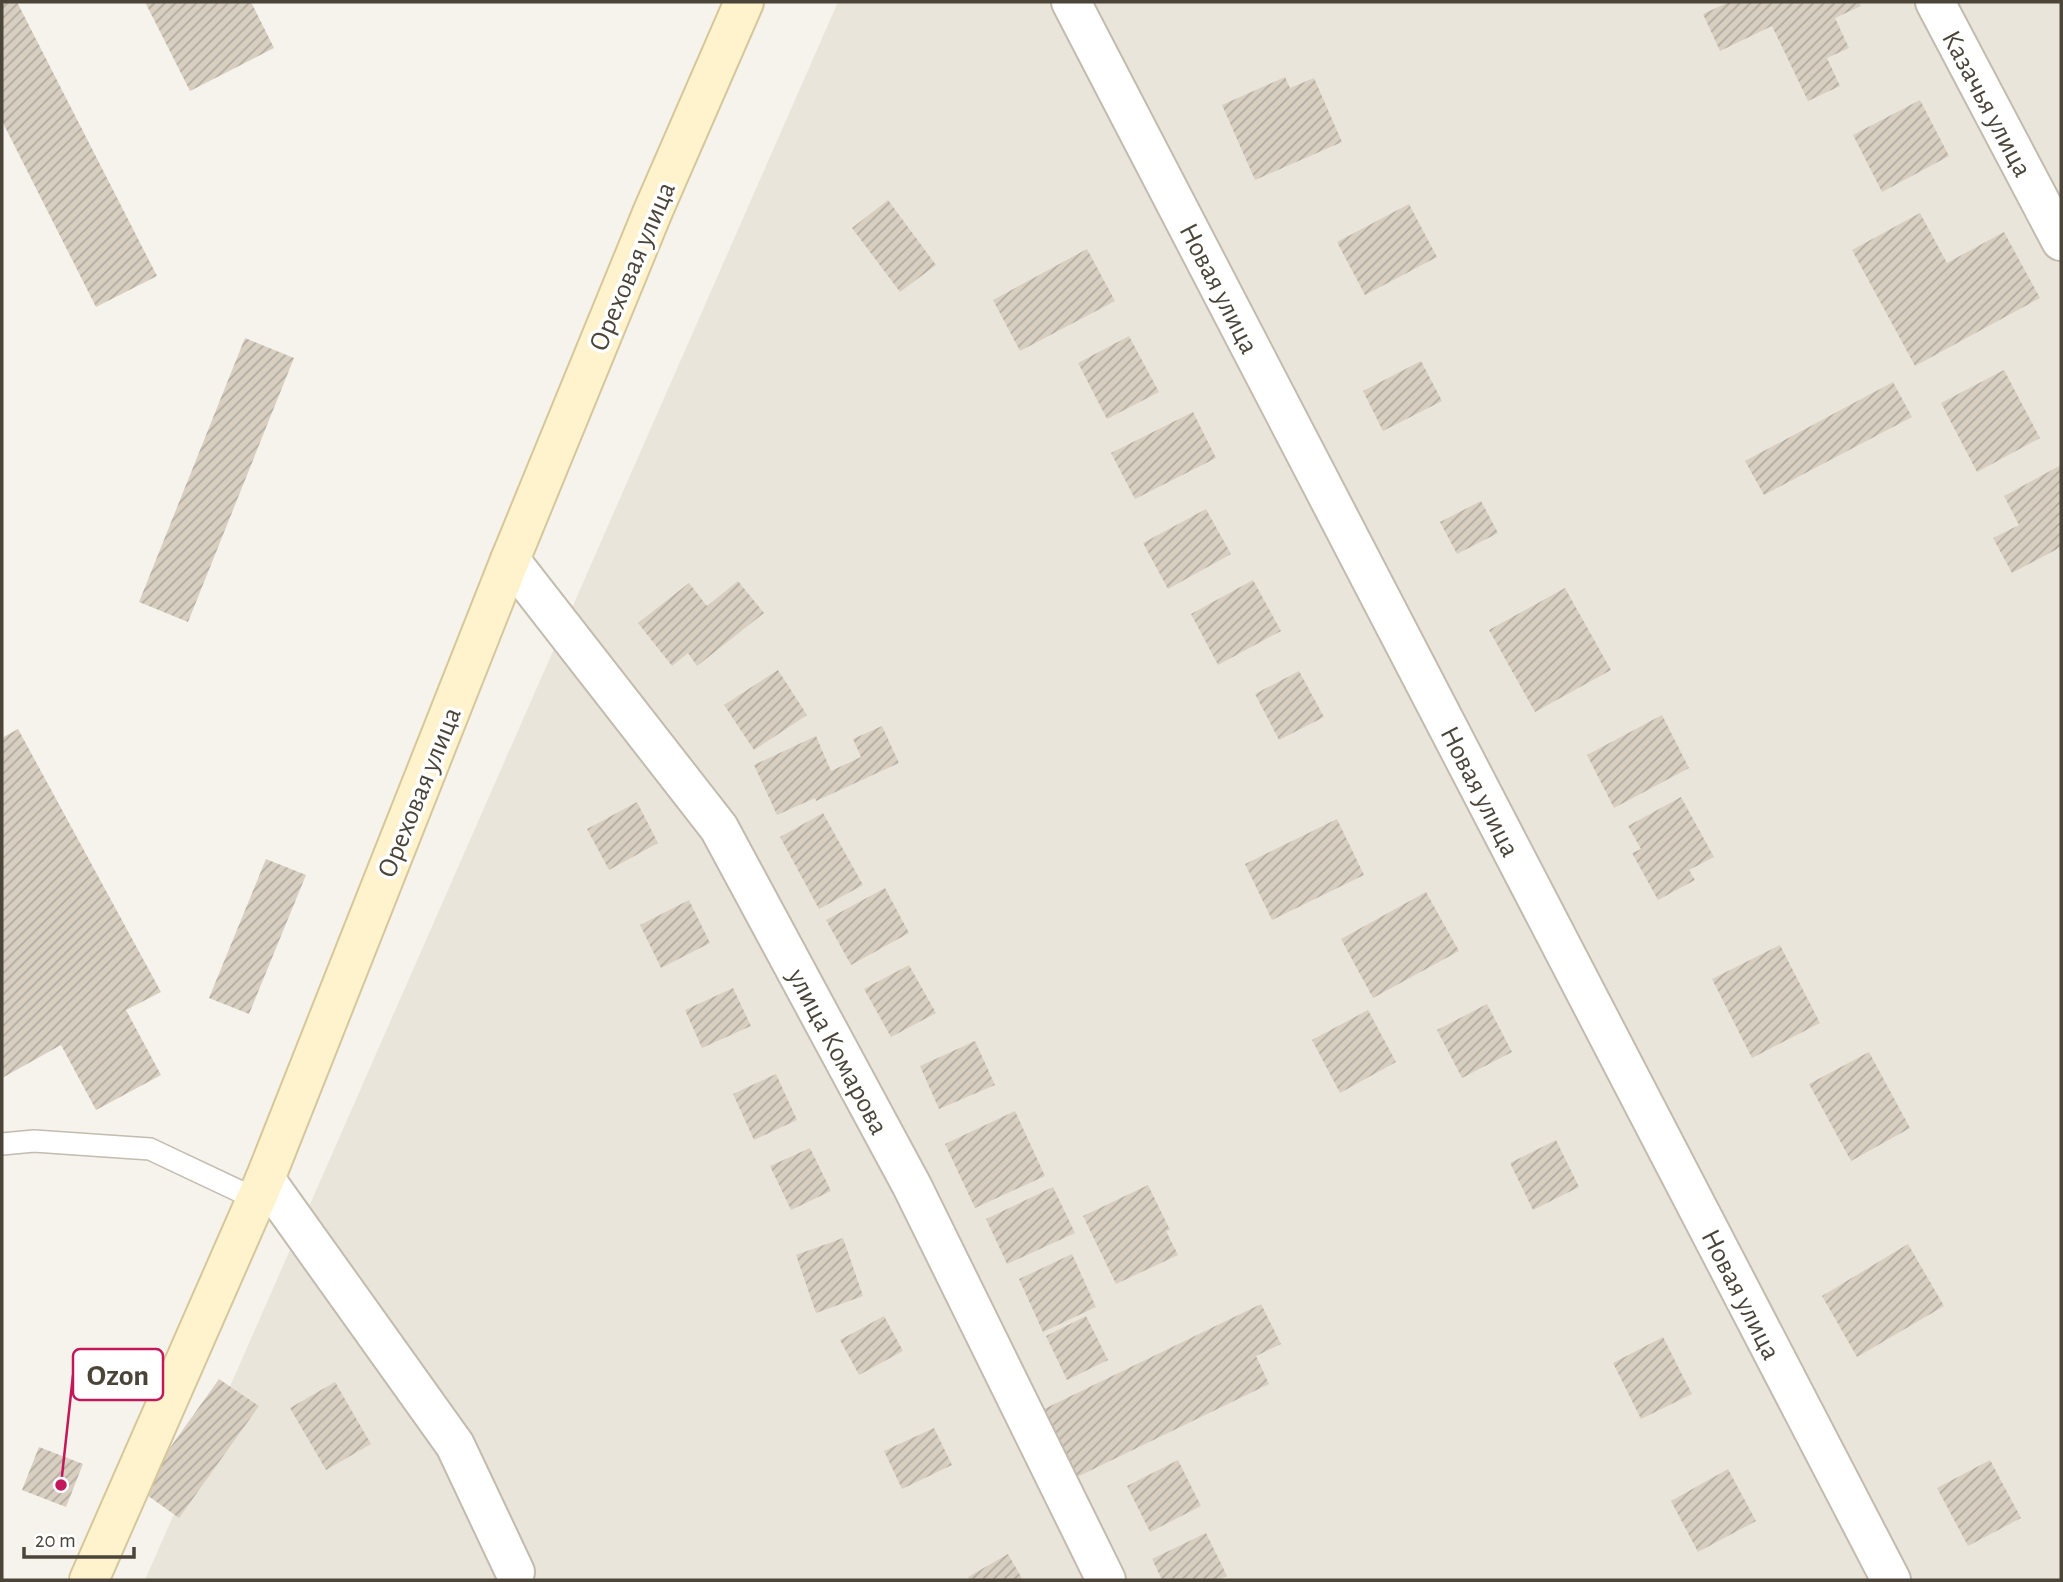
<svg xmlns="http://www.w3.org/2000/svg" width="2063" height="1582" font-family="'Alegreya Sans',sans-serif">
	<defs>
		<pattern id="building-hatch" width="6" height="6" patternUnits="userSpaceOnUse" patternTransform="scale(1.75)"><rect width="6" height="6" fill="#d8cfc1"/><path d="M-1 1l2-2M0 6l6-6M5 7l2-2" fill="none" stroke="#b1aa9e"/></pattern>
	</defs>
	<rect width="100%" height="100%" fill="#f6f3ec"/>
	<!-- residential -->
	<polygon fill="#eae5da" points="838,2 2061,2 2061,1580 145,1580"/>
	<!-- building -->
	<g fill="url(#building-hatch)">
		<polygon points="2,2 17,2 157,276 96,307 2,121"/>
		<polygon points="145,2 251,2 274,48 190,91"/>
		<polygon points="1729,2 1859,2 1861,6 1835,18 1849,48 1827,58 1840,86 1808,101 1772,26 1720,51 1703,14"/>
		<polygon points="1285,77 1290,88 1314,78 1342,142 1255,180 1222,105"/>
		<polygon points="1920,100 1949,156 1882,192 1853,135"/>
		<polygon points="888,200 936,265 900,292 852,228"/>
		<polygon points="1409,204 1437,257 1365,295 1337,242"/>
		<polygon points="1920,213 1947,263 2004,232 2040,298 1915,366 1852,250"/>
		<polygon points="1087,249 1115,301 1020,351 993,300"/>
		<polygon points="1129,336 1159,392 1107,419 1078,363"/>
		<polygon points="245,338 294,358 188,622 139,602"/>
		<polygon points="1421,361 1442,401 1383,431 1363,391"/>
		<polygon points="2004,370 2040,438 1977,472 1941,403"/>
		<polygon points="1893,382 1912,417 1764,495 1745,461"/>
		<polygon points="1193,412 1216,458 1135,499 1111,453"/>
		<polygon points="2061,465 2061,547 2012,573 1993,538 2019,525 2004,496"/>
		<polygon points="1481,501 1498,533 1457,554 1440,522"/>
		<polygon points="1206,509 1231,554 1168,589 1143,543"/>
		<polygon points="1253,580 1281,631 1218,665 1191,614"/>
		<polygon points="738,581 764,613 697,666 688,653 672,666 638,623 689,583 707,606"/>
		<polygon points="1565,588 1611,670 1535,712 1489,630"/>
		<polygon points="778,670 807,715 754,750 724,705"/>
		<polygon points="1299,671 1324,717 1279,740 1255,694"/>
		<polygon points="1662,715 1689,768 1614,808 1587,755"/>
		<polygon points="882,726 899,763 816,801 815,798 777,815 754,765 816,736 831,771 861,757 853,739"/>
		<polygon points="18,729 161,992 126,1010 161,1075 96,1110 61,1045 2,1078 2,738"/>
		<polygon points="1681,797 1714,857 1689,870 1695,880 1658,900 1632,853 1641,849 1628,826"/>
		<polygon points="637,802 658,843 609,870 587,829"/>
		<polygon points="823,813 863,885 819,909 780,837"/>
		<polygon points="1337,819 1364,875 1272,920 1245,864"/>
		<polygon points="266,859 306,875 249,1014 209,998"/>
		<polygon points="885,888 909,933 851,965 826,920"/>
		<polygon points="1426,892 1459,951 1373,998 1341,939"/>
		<polygon points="689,900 710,943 661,968 640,925"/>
		<polygon points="1780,945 1820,1023 1752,1058 1712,979"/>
		<polygon points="909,965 936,1013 891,1037 864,989"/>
		<polygon points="733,988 751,1026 702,1048 685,1010"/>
		<polygon points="1487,1004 1512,1052 1462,1078 1437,1030"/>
		<polygon points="1368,1010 1396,1062 1340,1093 1312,1040"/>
		<polygon points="975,1041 995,1085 939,1109 920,1066"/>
		<polygon points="1869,1052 1910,1128 1851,1161 1809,1084"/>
		<polygon points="776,1074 797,1120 754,1140 733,1094"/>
		<polygon points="1015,1111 1045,1176 975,1208 945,1144"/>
		<polygon points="1556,1140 1579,1187 1533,1210 1510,1163"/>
		<polygon points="810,1148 831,1191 791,1210 770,1166"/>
		<polygon points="1148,1185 1170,1230 1166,1231 1178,1255 1116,1284 1083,1216"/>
		<polygon points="1053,1187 1075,1233 1007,1264 986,1219"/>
		<polygon points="843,1238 863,1296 816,1313 796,1255"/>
		<polygon points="1908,1244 1944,1306 1857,1357 1822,1296"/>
		<polygon points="1072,1254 1096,1307 1043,1332 1019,1279"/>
		<polygon points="1261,1304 1281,1344 1256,1356 1269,1384 1077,1477 1044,1409"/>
		<polygon points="884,1316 903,1351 859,1375 840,1340"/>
		<polygon points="1086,1316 1108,1360 1067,1380 1046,1336"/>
		<polygon points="1663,1337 1692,1394 1641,1419 1613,1363"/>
		<polygon points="219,1379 259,1406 179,1518 140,1490"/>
		<polygon points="335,1382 371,1444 326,1470 290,1408"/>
		<polygon points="934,1428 952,1465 902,1489 884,1451"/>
		<polygon points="39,1447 83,1464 66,1507 22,1490"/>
		<polygon points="1178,1460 1201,1506 1150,1532 1127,1486"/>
		<polygon points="1990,1460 2021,1518 1968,1546 1937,1488"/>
		<polygon points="1728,1469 1756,1521 1698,1552 1671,1501"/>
		<polygon points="1206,1533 1227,1576 1218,1580 1162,1580 1152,1559"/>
		<polygon points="1008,1554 1023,1580 970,1580 968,1577"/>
	</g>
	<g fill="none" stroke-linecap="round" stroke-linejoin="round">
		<defs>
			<polyline id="lane" points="2,1144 34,1141 150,1149 256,1199"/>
			<g id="street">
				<polyline points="1071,2 1891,1580"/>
				<polyline points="1935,2 2061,241"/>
				<polyline points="510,560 719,828 912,1186 1106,1580"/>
				<polyline points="265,1179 455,1445 515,1572"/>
			</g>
			<polyline id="secondary" points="89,1580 265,1179 510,560 653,211 744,2"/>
		</defs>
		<!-- lane casing -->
		<use href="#lane" stroke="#c2bbae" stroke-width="24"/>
		<!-- street casing -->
		<use href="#street" stroke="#c2bbae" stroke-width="42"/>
		<!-- secondary casing -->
		<use href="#secondary" stroke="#d6c79b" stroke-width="42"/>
		<!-- lane -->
		<use href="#lane" stroke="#fff" stroke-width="21"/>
		<!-- street -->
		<use href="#street" stroke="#fff" stroke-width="38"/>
		<!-- secondary -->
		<use href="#secondary" stroke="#fff3cd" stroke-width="38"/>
	</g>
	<g text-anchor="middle" stroke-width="7" stroke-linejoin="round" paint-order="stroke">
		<!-- street labels -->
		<g font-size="28" fill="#4b4439" stroke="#fff">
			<text transform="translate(1988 103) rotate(62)" y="10">Казачья улица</text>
			<text transform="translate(631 266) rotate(-67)" y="10">Ореховая улица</text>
			<text transform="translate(1220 288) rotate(63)" y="10">Новая улица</text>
			<text transform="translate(1481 791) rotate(63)" y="10">Новая улица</text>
			<text transform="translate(418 792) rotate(-68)" y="10">Ореховая улица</text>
			<text transform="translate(839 1051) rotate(62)" y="10">улица Комарова</text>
			<text transform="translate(1742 1294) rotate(63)" y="10">Новая улица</text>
		</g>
	</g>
	<!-- callouts -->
	<path fill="none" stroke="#c2185b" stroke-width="2.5" d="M61 1485L73 1375"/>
	<circle fill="#c2185b" stroke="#fff" stroke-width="2.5" cx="61" cy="1485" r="7"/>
	<rect fill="#fff" stroke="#c2185b" stroke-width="2.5" x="73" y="1349" width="90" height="51" rx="7"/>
	<g font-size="30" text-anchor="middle" font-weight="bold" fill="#4b4439">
		<text x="118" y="1385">Ozon</text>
	</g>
	<!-- border -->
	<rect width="2063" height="1582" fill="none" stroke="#4b4439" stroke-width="7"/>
	<!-- scale -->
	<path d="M24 1547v10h110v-10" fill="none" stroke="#4b4439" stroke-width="3.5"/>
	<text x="35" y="1547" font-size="21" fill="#4b4439" stroke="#ffffff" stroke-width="5" paint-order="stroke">20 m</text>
</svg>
